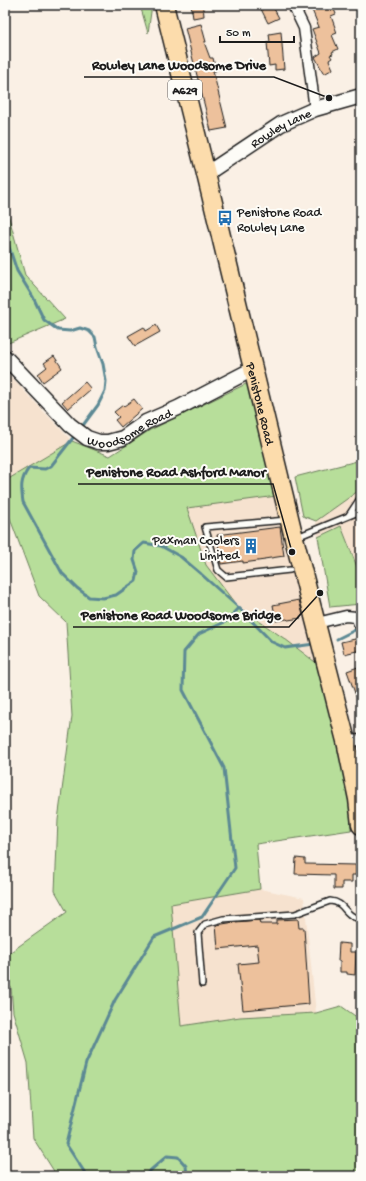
<svg xmlns="http://www.w3.org/2000/svg" width="366" height="1181" font-family="'Gochi Hand',sans-serif">
	<rect width="100%" height="100%" fill="#faf0e5"/>
	<filter id="ink" filterUnits="userSpaceOnUse"><feTurbulence type="fractalNoise" baseFrequency=".025" numOctaves="2"/><feDisplacementMap in="SourceGraphic" scale="8" xChannelSelector="R" yChannelSelector="G"/><feConvolveMatrix kernelMatrix="1 2 1 2 8 2 1 2 1" color-interpolation-filters="sRGB"/></filter>
	<g filter="url(#ink)">
		<!-- built -->
		<g fill="#f6e2cf">
			<polygon points="5,371 72,441 5,481"/>
			<polygon points="361,489 361,577 341,526 318,537 316,521"/>
			<polygon points="277,496 319,665 285,639 233,602 206,565 186,508"/>
			<polygon points="260,889 304,898 316,1013 240,1017 181,1026 170,904"/>
		</g>
		<!-- green -->
		<g fill="#b7de9a" stroke="#6a7d5b">
			<polygon points="140,5 152,5 148,33"/>
			<polygon points="5,203 25,275 65,319 6,344 5,342"/>
			<polygon points="248,383 277,496 187,508 206,565 237,606 285,639 319,665 350,801 351,830 256,844 260,889 171,904 181,1026 240,1017 316,1013 341,1006 358,1018 359,1176 57,1176 33,1138 28,1063 13,1012 11,987 5,986 5,956 67,912 55,891 58,820 72,716 66,622 39,596 6,508 5,508 5,481 72,441 110,456 150,430"/>
			<polygon points="361,460 361,489 316,521 303,516 295,477"/>
			<polygon points="341,526 361,577 361,604 330,607 318,537"/>
		</g>
		<g fill="none" stroke-linecap="round" stroke-linejoin="round">
			<!-- stream -->
			<g stroke="#5b8994" stroke-width="3">
				<polyline points="5,226 9,247 17,271 33,297 44,320 58,330 70,331 80,328 89,331 95,337 97,347 103,364 106,381 105,391 98,405 81,428"/>
				<path d="M76,434l-25,32 -6,3 -16,-1c-9,12 -8,20 -6,34l39,71 15,15 12,9 14,1 13,-3 20,-14 2,-9 -4,-12 1,-9 9,-8 17,3 20,11 20,17 38,34 -12,13 -28,13 -15,18 -1,38 41,78 11,100 -33,49 -48,20 -39,63 -29,63 -20,81 21,32"/>
				<polyline points="239,608 272,642 285,648 314,644"/>
				<polyline points="337,639 359,628"/>
				<polyline points="144,1176 167,1156 178,1157 186,1166 187,1176"/>
			</g>
		</g>
		<!-- building -->
		<g fill="#edc19c" stroke="#1c1c1c">
			<polygon points="191,5 203,5 204,16 193,18"/>
			<polygon points="259,5 272,5 279,18 268,23"/>
			<polygon points="323,5 332,5 336,14 331,16 337,33 332,35 338,49 332,52 333,54 330,55 332,58 329,60 333,69 324,74 315,57 321,53 312,29 319,27 312,10"/>
			<polygon points="201,24 206,42 204,42 210,58 213,58 216,71 213,71 227,128 211,131 185,28"/>
			<polygon points="281,32 284,69 275,70 275,65 269,66 267,42 270,42 269,34"/>
			<polygon points="156,325 160,332 135,346 128,336 144,327 146,331"/>
			<polygon points="54,356 62,368 43,382 38,374 47,367 44,363"/>
			<polygon points="85,382 91,389 68,409 62,402"/>
			<polygon points="134,399 142,409 121,427 115,420 119,417 114,412 123,405 124,406"/>
			<polygon points="280,527 284,556 264,559 265,560 243,563 243,561 221,564 217,535"/>
			<polygon points="299,600 303,615 300,616 301,618 288,620 287,619 276,621 273,605"/>
			<polygon points="360,638 361,650 344,654 341,642"/>
			<polygon points="358,667 361,676 361,707 360,707 347,671"/>
			<polygon points="296,858 305,859 305,864 356,865 356,875 352,875 352,882 342,882 342,889 334,889 334,875 295,874"/>
			<polygon points="298,919 299,928 304,928 309,1004 243,1010 238,964 259,962 257,945 218,949 216,925 235,922 259,920 260,924 277,924 277,920"/>
			<polygon points="339,943 350,944 350,952 356,952 355,975 347,974 347,972 340,972 340,961 338,961"/>
		</g>
		<g fill="none" stroke-linecap="round" stroke-linejoin="round">
			<defs>
				<g id="lane">
					<polyline points="349,515 361,497"/>
					<polyline points="287,520 205,527 218,570 226,577 290,570"/>
					<polyline points="297,537 361,511"/>
					<path d="M202,984l-4,-51 7,-9 18,-5 72,-5 35,-13c14,1 14,12 24,16 2,1 5,1 7,2"/>
				</g>
				<g id="street">
					<polyline points="293,5 304,28 315,109"/>
					<path d="M317,623l29,-7 10,1c2,2 2,7 5,9"/>
					<polyline points="346,741 361,740"/>
				</g>
				<g id="secondary">
					<path id="s1" d="M206,174l75,-50 34,-15 46,-13"/>
					<path id="s2" d="M5,357l65,68 17,13 12,4h9l15,-4 23,-16 32,-14 75,-39"/>
				</g>
				<g id="highway">
					<path id="s3" d="M164,5l42,169 88,364 52,203 12,58 3,26"/>
				</g>
			</defs>
			<!-- lane casing -->
			<use href="#lane" stroke="#1c1c1c" stroke-width="8"/>
			<!-- street casing -->
			<use href="#street" stroke="#1c1c1c" stroke-width="13"/>
			<!-- secondary casing -->
			<use href="#secondary" stroke="#1c1c1c" stroke-width="17"/>
			<!-- highway casing -->
			<use href="#highway" stroke="#1c1c1c" stroke-width="21"/>
			<!-- lane -->
			<use href="#lane" stroke="#fdfcf7" stroke-width="5"/>
			<!-- street -->
			<use href="#street" stroke="#fdfcf7" stroke-width="10"/>
			<!-- secondary -->
			<use href="#secondary" stroke="#fdfcf7" stroke-width="14"/>
			<!-- highway -->
			<use href="#highway" stroke="#fcdcac" stroke-width="18"/>
		</g>
	</g>
	<!-- icons -->
	<defs>
		<symbol id="bus-bare" viewBox="-9 -9 18 18"><path d="M-5-6H5V4H4V6H2V4H-2V6H-4V4H-5ZM-3.5-4V0h7V-4ZM-3.5 1.2v1.5H-2V1.2ZM2 1.2v1.5H3.5V1.2Z" fill="#1f6fb2" stroke="#fdfcf7" stroke-width="2.5" paint-order="stroke"/></symbol>
		<symbol id="building-bare" viewBox="-9 -9 18 18"><path d="M-4-6H4V6H1V3H-1V6H-4ZM-2.5-4.3h1.7v1.8h-1.7ZM.8-4.3h1.7v1.8H.8ZM-2.5-1h1.7V.8h-1.7ZM.8-1h1.7V.8H.8Z" fill="#1f6fb2" stroke="#fdfcf7" stroke-width="2.5" paint-order="stroke"/></symbol>
	</defs>
	<g fill-rule="evenodd">
		<use href="#bus-bare" x="214" y="207" width="22" height="22"/>
		<use href="#building-bare" x="240" y="535" width="22" height="22"/>
	</g>
	<g text-anchor="middle" stroke-width="4" stroke-linejoin="round" paint-order="stroke">
		<!-- shield labels -->
		<rect fill="#fdfcf7" stroke="#605f5e" stroke-width="1" x="168" y="80" width="34" height="20" rx="3"/>
		<g font-size="12" font-weight="bold" fill="#1c1c1c">
			<text x="185" y="94">A629</text>
		</g>
		<!-- street labels -->
		<g font-size="13" fill="#1c1c1c" stroke="#fdfcf7">
			<text dy="5" stroke="none"><textPath href="#s1" startOffset="88">Rowley Lane</textPath></text>
			<text dy="5" stroke="none"><textPath href="#s3" startOffset="410">Penistone Road</textPath></text>
			<text dy="5" stroke="none"><textPath href="#s2" startOffset="162">Woodsome Road</textPath></text>
		</g>
		<!-- poi labels -->
		<g font-size="13" fill="#1c1c1c" stroke="#fdfcf7" text-anchor="start">
			<text x="237" y="216">Penistone Road<tspan x="237" dy="15">Rowley Lane</tspan></text>
			<text x="239" y="544" text-anchor="end">Paxman Coolers<tspan x="239" dy="15">Limited</tspan></text>
		</g>
	</g>
	<!-- callouts -->
	<path fill="none" stroke="#1c1c1c" stroke-width="1.5" d="M329 98L274 77H84M292 552L273 484H78M320 593L289 627H73"/>
	<g fill="#1c1c1c" stroke="#fdfcf7" stroke-width="1.5">
		<circle cx="329" cy="98" r="4"/>
		<circle cx="292" cy="552" r="4"/>
		<circle cx="320" cy="593" r="4"/>
	</g>
	<g font-size="14" text-anchor="middle" font-weight="bold" fill="#1c1c1c" stroke="#fdfcf7" stroke-width="4" stroke-linejoin="round" paint-order="stroke">
		<text x="179" y="69">Rowley Lane Woodsome Drive</text>
		<text x="176" y="476">Penistone Road Ashford Manor</text>
		<text x="181" y="619">Penistone Road Woodsome Bridge</text>
	</g>
	<!-- margin -->
	<rect width="366" height="1181" fill="none" stroke="#fdfcf7" stroke-width="20"/>
	<rect x="10" y="10" width="346" height="1161" fill="none" stroke="#1c1c1c" stroke-width="1.5" filter="url(#ink)"/>
	<!-- scale -->
	<path d="M220 36v6h74v-6" fill="none" stroke="#1c1c1c" stroke-width="2"/>
	<text x="226" y="36" font-size="12" fill="#1c1c1c" stroke="#fdfcf7" stroke-width="3" paint-order="stroke">50 m</text>
</svg>
